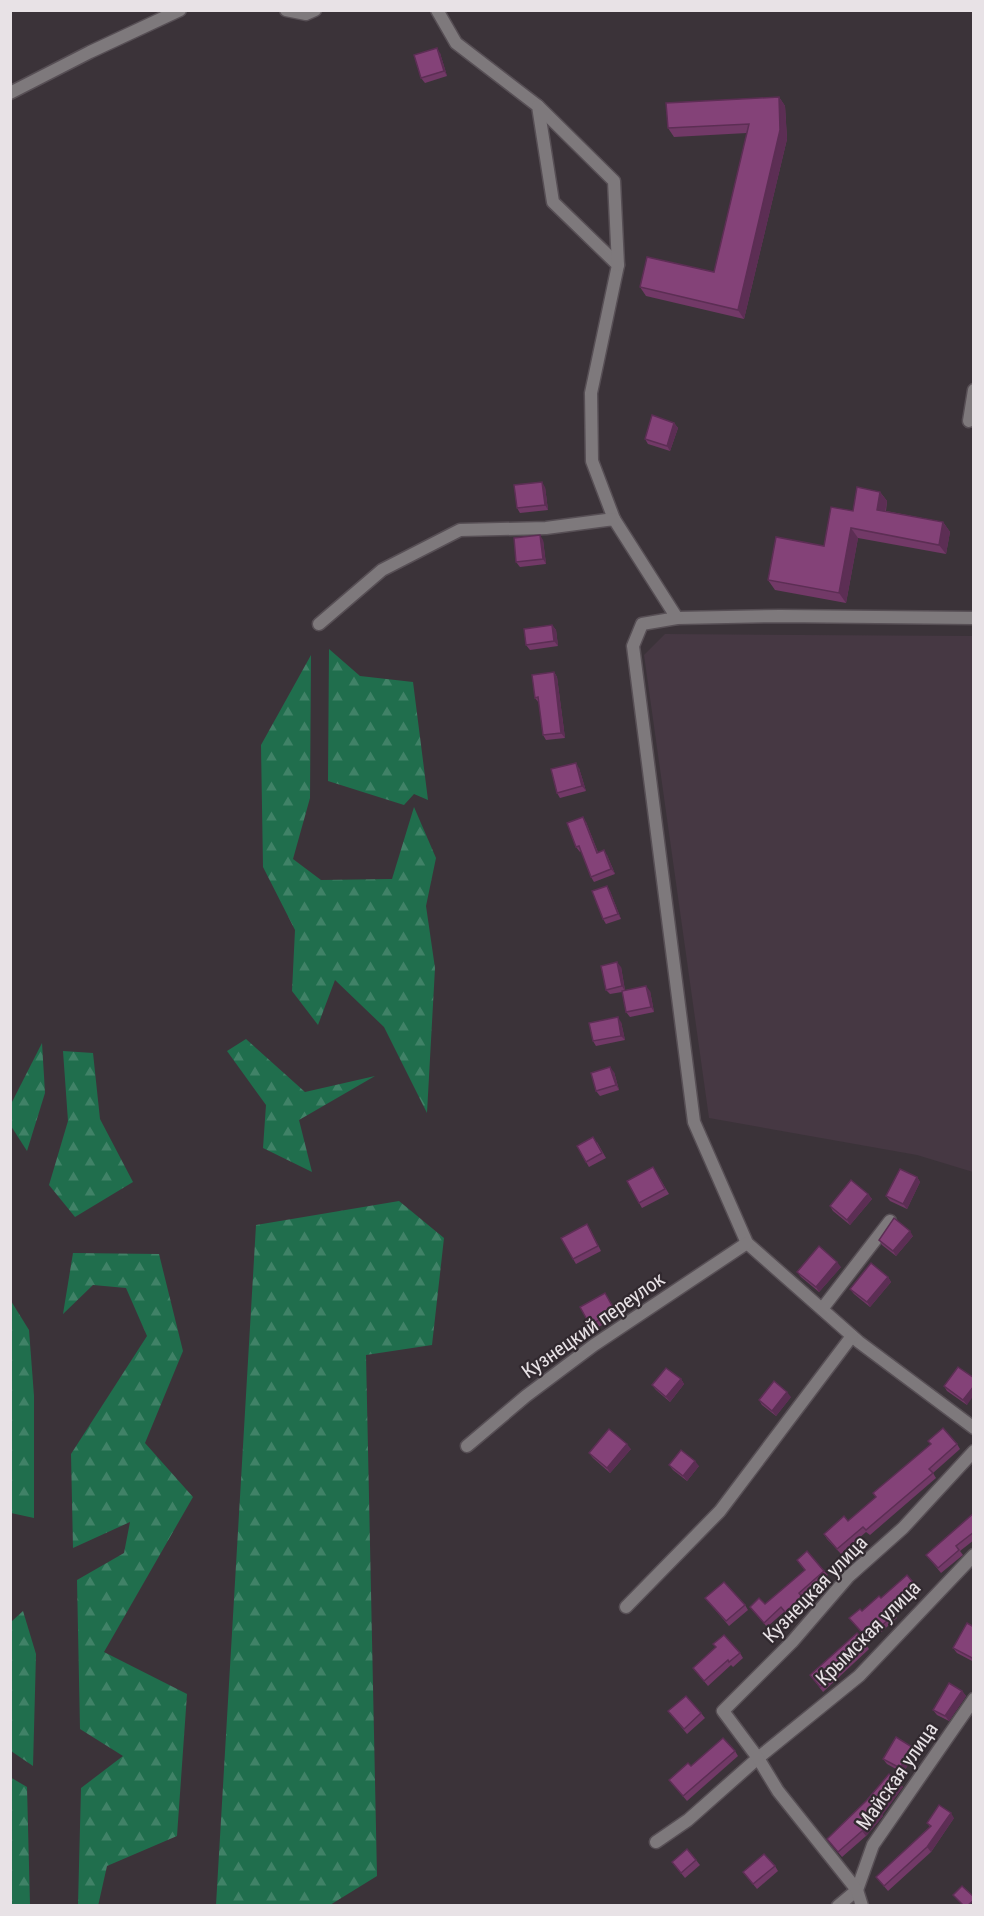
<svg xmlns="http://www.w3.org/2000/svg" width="984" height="1916" font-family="'Roboto Condensed',sans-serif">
	<defs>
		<pattern id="forest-firs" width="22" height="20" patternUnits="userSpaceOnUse" patternTransform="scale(1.5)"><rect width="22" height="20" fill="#206e4d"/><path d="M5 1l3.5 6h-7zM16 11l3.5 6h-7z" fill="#408267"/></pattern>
	</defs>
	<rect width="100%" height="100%" fill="#3b3339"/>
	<!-- built -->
	<polygon fill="#463843" points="665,634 973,636 973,1172 917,1155 709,1118 644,655"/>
	<!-- forest -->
	<g fill="url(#forest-firs)">
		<polygon points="329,649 360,676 413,682 428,800 414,794 404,805 328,781"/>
		<polygon points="311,655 310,798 293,859 321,880 392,879 414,807 436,858 426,906 435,968 427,1113 384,1027 335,980 318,1025 292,991 295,930 263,867 261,745"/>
		<polygon points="246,1039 305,1092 375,1076 299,1120 312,1172 263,1148 266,1105 227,1051"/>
		<polygon points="42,1043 45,1093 27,1151 11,1126 11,1104"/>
		<polygon points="63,1051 93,1053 100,1119 133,1182 75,1217 49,1185 68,1121"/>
		<polygon points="399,1201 444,1238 432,1345 366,1355 377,1876 330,1905 216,1905 256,1225"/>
		<polygon points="73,1253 159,1254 183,1351 145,1443 193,1497 104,1652 187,1694 177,1836 107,1866 98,1906 78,1905 81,1788 123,1756 80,1729 77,1580 124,1553 130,1522 73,1548 71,1454 147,1336 126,1288 93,1285 63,1314"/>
		<polygon points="11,1301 29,1330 34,1396 34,1518 11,1513"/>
		<polygon points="23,1611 36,1654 33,1766 11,1751 11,1622"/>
		<polygon points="10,1777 27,1787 30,1905 11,1905"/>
	</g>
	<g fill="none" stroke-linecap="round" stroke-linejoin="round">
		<defs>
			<g id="minor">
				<polyline points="286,10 306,14 315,10"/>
				<polyline points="437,10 456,43 538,106 553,202 618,265 591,393 592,461 614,519"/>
				<polyline points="10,93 90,52 180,10"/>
				<polyline points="538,106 614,181 618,265"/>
				<polyline points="969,421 974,390"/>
				<polyline points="677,618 780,616 974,618"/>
				<polyline points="319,624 382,570 460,530 546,528 614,519 677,618 642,624 633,646 694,1122 747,1243 859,1342 974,1428"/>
				<polyline points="822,1309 890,1221"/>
				<polyline points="467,1446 526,1396 594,1345 747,1243"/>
				<polyline points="626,1607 720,1511 852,1336"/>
				<polyline points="656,1842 688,1820 758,1758 859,1676 974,1555"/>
				<polyline points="838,1906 857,1890 873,1845 974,1699"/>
				<polyline points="862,1906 857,1890 778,1791 758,1758 723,1711 792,1642 848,1577 903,1528 974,1451"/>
			</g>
		</defs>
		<!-- minor casing -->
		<use href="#minor" stroke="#574f55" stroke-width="15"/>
		<!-- minor -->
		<use href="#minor" stroke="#7e797c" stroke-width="12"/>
	</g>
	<!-- wall -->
	<g fill="#723967">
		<polygon points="440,53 447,76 425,83 421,78"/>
		<polygon points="779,97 785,106 787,139 744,319 646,296 640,287 714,272 747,133 674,137 668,128"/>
		<polygon points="674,423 678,428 670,451 648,444 645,439"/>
		<polygon points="545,487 548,510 520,513 517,508"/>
		<polygon points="880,492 887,501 886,511 943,522 950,532 946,554 858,538 846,603 775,590 768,580 824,546 853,511"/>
		<polygon points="543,540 546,564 520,567 516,562"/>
		<polygon points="552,625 556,630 558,646 530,650 526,645"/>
		<polygon points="554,672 557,677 565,738 546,740 543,735 539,703 535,698"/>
		<polygon points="579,768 586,791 560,798 557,793"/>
		<polygon points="586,822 598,852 607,855 615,874 594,882 591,877 581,851 580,852 576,847"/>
		<polygon points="607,886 610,891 621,919 606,924 603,919"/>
		<polygon points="621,967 625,990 650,991 654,1012 630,1017 626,1012 622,992 610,994 606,990"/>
		<polygon points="621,1022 625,1040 596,1046 593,1041"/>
		<polygon points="614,1072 619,1090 600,1096 596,1091"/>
		<polygon points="597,1142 606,1158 589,1167 586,1162"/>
		<polygon points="653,1167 669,1194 642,1208 639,1203"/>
		<polygon points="917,1177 920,1182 907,1209 890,1201 886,1196"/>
		<polygon points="868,1194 872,1199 850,1225 833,1211 830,1206"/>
		<polygon points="590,1229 601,1251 576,1264 573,1259"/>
		<polygon points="913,1236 896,1256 882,1245 879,1240"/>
		<polygon points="841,1267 819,1292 801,1277 797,1272"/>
		<polygon points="888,1277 891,1282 870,1307 854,1294 850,1289"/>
		<polygon points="605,1293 619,1316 593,1330 590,1325"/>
		<polygon points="974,1378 967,1405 947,1391 944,1386"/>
		<polygon points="681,1379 684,1384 670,1402 656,1390 652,1385"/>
		<polygon points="791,1397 776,1416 762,1405 759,1400"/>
		<polygon points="957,1444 960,1449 933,1473 936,1478 870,1535 866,1532 841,1554 827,1539 824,1534 848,1521"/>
		<polygon points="631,1449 610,1473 593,1458 589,1453"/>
		<polygon points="669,1465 699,1466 687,1481 673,1470"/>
		<polygon points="974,1513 974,1540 960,1551 963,1555 941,1573 926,1555"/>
		<polygon points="797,1560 824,1571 828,1575 802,1597 805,1601 788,1616 784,1612 767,1627 750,1607 765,1604 805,1570"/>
		<polygon points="917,1587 920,1591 894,1613 897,1618 870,1642 849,1618 862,1611 881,1598"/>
		<polygon points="705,1598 745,1605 748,1610 729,1626"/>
		<polygon points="974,1627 974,1662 957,1653 953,1648"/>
		<polygon points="713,1644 740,1653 743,1658 733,1667 731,1665 708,1686 693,1668 716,1647"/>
		<polygon points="866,1644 869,1649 823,1692 810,1675"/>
		<polygon points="962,1691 966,1696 949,1721 937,1715 933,1710"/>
		<polygon points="668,1711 701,1713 705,1718 687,1734"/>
		<polygon points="912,1747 916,1752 903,1773 887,1764 883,1759"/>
		<polygon points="735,1751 738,1756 687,1801 669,1780 691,1766"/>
		<polygon points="899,1782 903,1787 882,1815 883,1816 866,1836 842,1857 827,1839"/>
		<polygon points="954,1818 931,1852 888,1891 876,1877 930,1827 927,1823"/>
		<polygon points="696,1860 700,1865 685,1878 672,1862"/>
		<polygon points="775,1866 778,1871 757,1889 743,1872"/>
	</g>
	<!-- shaded-wall -->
	<g fill="#5c2e54">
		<polygon points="437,48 440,53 447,76 444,71"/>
		<polygon points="779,97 785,106 787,139 744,319 738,310"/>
		<polygon points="674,423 678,428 670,451 667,446"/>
		<polygon points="542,482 545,487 548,510 545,505"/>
		<polygon points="880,492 887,501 884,519 877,510"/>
		<polygon points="943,522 950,532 946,554 939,545"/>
		<polygon points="851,528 858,538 846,603 839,593"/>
		<polygon points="540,535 543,540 546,564 543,559"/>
		<polygon points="552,625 556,630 558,646 554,641"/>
		<polygon points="554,672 557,677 565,738 561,733"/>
		<polygon points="576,763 579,768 586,791 582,786"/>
		<polygon points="583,817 586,822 600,858 597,853"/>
		<polygon points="604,850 607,855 615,874 611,869"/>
		<polygon points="607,886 610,891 621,919 618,914"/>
		<polygon points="617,962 621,967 625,991 622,986"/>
		<polygon points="646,986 650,991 654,1012 651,1007"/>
		<polygon points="618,1017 621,1022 625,1040 621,1036"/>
		<polygon points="610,1067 614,1072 619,1090 616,1085"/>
		<polygon points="917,1177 920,1182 907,1209 903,1204"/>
		<polygon points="868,1194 872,1199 850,1225 847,1220"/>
		<polygon points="910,1231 913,1236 896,1256 893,1251"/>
		<polygon points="837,1262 841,1267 819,1292 816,1287"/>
		<polygon points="888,1277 891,1282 870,1307 867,1302"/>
		<polygon points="681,1379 684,1384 670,1402 666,1397"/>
		<polygon points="974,1386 974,1395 967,1405 963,1400"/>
		<polygon points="787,1392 791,1397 776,1416 772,1411"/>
		<polygon points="627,1444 631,1449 610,1473 607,1468"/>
		<polygon points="695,1461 699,1466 687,1481 683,1476"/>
		<polygon points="962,1691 966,1696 949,1721 945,1716"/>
		<polygon points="912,1747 916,1752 903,1773 900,1768"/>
		<polygon points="899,1782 903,1787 882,1815 883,1816 866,1836 862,1831"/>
		<polygon points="951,1813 954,1818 931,1852 927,1847"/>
	</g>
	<!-- building -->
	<g fill="#844278" stroke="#5c2e54" stroke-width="1.5">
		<polygon points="437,48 444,71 421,78 414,55"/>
		<polygon points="779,97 780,130 738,310 640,287 647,257 714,272 749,124 668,128 666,103"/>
		<polygon points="652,415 674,423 667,446 645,439"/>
		<polygon points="542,482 545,505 517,508 514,485"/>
		<polygon points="857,487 880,492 877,510 943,522 939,545 851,528 839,593 768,580 776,537 824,546 831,507 853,511"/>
		<polygon points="540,535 543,559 516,562 514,538"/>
		<polygon points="552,625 554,641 526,645 524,629"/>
		<polygon points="554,672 561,733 543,735 538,697 535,698 532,675"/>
		<polygon points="576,763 582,786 557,793 551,769"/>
		<polygon points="583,817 597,853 604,850 611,869 591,877 579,846 576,847 567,823"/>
		<polygon points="607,886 618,914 603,919 592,891"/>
		<polygon points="617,962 622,986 606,990 601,966"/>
		<polygon points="646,986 651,1007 626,1012 622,991"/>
		<polygon points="618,1017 621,1036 593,1041 589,1023"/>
		<polygon points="610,1067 616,1085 596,1091 591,1073"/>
		<polygon points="593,1137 602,1153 586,1162 577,1146"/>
		<polygon points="653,1167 665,1189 639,1203 627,1181"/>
		<polygon points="900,1169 917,1177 903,1204 886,1196"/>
		<polygon points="851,1180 868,1194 847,1220 830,1206"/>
		<polygon points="894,1218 910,1231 893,1251 879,1240"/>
		<polygon points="587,1224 598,1246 573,1259 561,1238"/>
		<polygon points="819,1246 837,1262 816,1287 797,1272"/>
		<polygon points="871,1263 888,1277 867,1302 850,1289"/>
		<polygon points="605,1293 615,1311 590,1325 580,1307"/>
		<polygon points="958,1367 974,1378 974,1386 963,1400 944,1386"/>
		<polygon points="666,1368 681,1379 666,1397 652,1385"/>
		<polygon points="774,1381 787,1392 772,1411 759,1400"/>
		<polygon points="943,1428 957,1444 929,1469 933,1473 866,1530 863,1527 837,1549 824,1534 844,1516 848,1521 876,1497 873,1493 931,1444 928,1441"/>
		<polygon points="609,1429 627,1444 607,1468 589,1453"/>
		<polygon points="681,1450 695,1461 683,1476 669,1465"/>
		<polygon points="974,1513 974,1532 956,1546 959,1550 938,1568 926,1555"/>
		<polygon points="807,1551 824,1571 799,1593 802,1597 785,1612 781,1607 764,1623 750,1607 759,1598 765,1604 805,1570 797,1560"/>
		<polygon points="907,1575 917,1587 891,1610 895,1614 867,1638 849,1618 860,1609 862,1611 879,1596 881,1598"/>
		<polygon points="724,1582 745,1605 726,1621 705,1598"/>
		<polygon points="967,1623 974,1627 974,1659 953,1648"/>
		<polygon points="857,1633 866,1644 820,1687 810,1675"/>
		<polygon points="724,1635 740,1653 729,1662 728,1660 704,1681 693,1668 716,1647 713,1644"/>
		<polygon points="949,1683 962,1691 945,1716 933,1710"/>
		<polygon points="686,1696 701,1713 684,1729 668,1711"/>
		<polygon points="896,1737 912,1747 900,1768 883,1759"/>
		<polygon points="723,1738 735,1751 683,1796 669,1780 688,1763 691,1766"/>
		<polygon points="889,1774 899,1782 878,1810 879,1811 862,1831 838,1852 827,1839 867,1800"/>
		<polygon points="939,1805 951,1813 927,1847 884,1886 876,1877 931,1826 927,1823"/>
		<polygon points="687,1849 696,1860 681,1873 672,1862"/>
		<polygon points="764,1854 775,1866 753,1884 743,1872"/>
		<polygon points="962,1886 974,1897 974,1900 968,1905 963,1905 953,1895"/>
	</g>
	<g text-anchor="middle" stroke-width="4.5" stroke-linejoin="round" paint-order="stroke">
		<!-- street labels -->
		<g font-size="20" fill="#e8e2e6" stroke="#31292f">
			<text transform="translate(593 1325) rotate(-35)" y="7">Кузнецкий переулок</text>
			<text transform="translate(815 1589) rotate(-46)" y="7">Кузнецкая улица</text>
			<text transform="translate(868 1633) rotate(-45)" y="7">Крымская улица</text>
			<text transform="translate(897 1776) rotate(-55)" y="7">Майская улица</text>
		</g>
	</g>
	<!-- border -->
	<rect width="984" height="1916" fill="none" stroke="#e8e2e6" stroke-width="24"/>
</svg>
